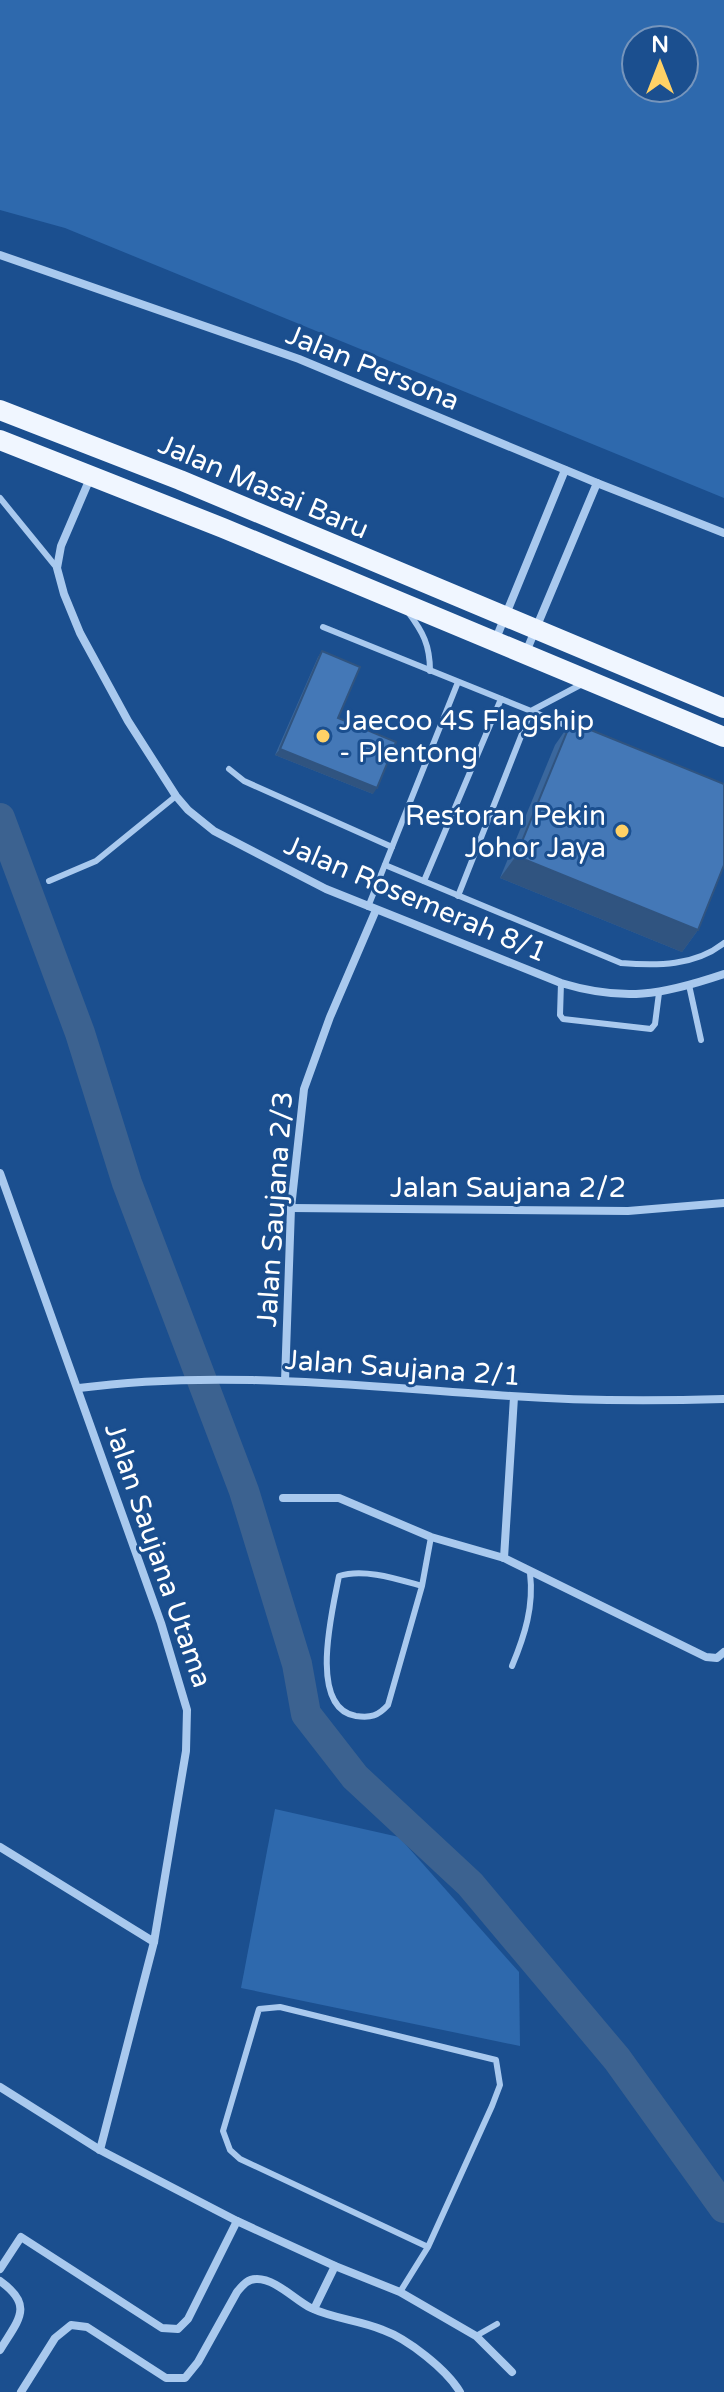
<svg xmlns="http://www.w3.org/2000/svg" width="724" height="2392" font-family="'Varela Round',sans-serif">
	<rect width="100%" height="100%" fill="#1b4f8f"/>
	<!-- green -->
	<g fill="#2e69ad" fill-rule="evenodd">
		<path d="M0,0h724v498l-659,-270 -65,-18zM684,40v48h-48v-48z"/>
		<polygon points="275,1809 399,1837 519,1972 520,2046 241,1988"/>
	</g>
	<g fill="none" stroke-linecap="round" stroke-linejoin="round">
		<!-- river -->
		<polyline stroke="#3c6290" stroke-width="30" points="0,818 80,1033 127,1183 244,1491 297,1664 306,1714 355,1777 470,1884 617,2059 724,2208"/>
		<!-- service -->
		<g stroke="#a9c9ee" stroke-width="6">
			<polyline points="0,498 57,568"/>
			<path d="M408,612c15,20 22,33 22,59"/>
			<polyline points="323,627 531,711 584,683"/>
			<polyline points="229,769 244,781 392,847"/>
			<path d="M385,865l236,98c36,3 74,3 103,-20"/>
			<polyline points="49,881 96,861 176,796"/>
			<polyline points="424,881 501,699"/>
			<polyline points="458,896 531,711 572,728"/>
			<polyline points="368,907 458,682"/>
			<polyline points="561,983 560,1015 563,1019 651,1029 655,1024 659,993"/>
			<polyline points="689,985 701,1040"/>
			<path d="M422,1586c-25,-7 -58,-18 -83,-10 -6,32 -32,132 17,140 15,2 22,0 32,-11l34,-119 9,-49"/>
			<path d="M512,1666c13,-31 22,-60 18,-93"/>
			<polyline points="400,2292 428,2247 492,2106 500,2085 496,2060 280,2007 259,2009 223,2131 230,2150 240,2159 428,2247"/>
			<polyline points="476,2336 497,2324"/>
		</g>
		<!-- minor -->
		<g stroke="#a9c9ee" stroke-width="8">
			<polyline points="0,255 299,359 597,483 724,533"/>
			<path d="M91,476l-30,70 -4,22 7,26 16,39 48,88 48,75 12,14 26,21 112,58 235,94c63,19 101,12 163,-9"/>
			<polyline points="495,641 565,470"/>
			<polyline points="526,652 597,483"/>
			<polyline points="0,1173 161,1623 187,1710 186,1751 154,1942 100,2150"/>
			<polyline points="291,1208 628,1211 724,1203"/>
			<polyline points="285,1381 291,1208 304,1089 330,1017 376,910"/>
			<path d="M79,1388c143,-19 288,-1 432,8 71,5 142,5 213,3"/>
			<polyline points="283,1498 339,1498 431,1537 504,1558 706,1657 717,1658 724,1652"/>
			<polyline points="504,1558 514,1397"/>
			<polyline points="0,1847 154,1942"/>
			<polyline points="0,2087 100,2150 237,2221 335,2266 400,2292 476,2336 512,2372"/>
			<polyline points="0,2269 21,2237 162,2328 178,2329 188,2319 237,2221"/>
			<path d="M0,2281c35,25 18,39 0,69"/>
			<polyline points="314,2309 335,2266"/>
			<path d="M21,2392l34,-54 16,-13 16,2 79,51h19l13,-16 39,-70c6,-7 10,-13 20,-13 19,0 38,21 54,29 23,11 49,12 72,22 25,9 64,40 77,62"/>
		</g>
		<!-- primary -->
		<g stroke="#f0f6ff" stroke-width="20">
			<polyline points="0,410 180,480 724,708"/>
			<polyline points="0,440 223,528 724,737"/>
		</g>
	</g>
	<!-- wall -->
	<g fill="#3a679d">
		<polygon points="322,651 338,718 373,794 275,755 318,657"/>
		<polygon points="571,722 698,930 682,952 500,878 555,745"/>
	</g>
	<!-- shaded-wall -->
	<g fill="#305480">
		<polygon points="280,749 377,788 373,794 275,755"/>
		<polygon points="516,856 698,930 682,952 500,878"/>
	</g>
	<!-- building -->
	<g fill="#4478b7" stroke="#305480" stroke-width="2">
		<polygon points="322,651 360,667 338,718 396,742 377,788 280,749"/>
		<polygon points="571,722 724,784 724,865 698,930 516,856"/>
	</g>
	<!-- markers -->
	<g fill="#ffd166" stroke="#1b4f8f" stroke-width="3">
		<circle cx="323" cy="736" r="8"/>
		<circle cx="622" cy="831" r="8"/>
	</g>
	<g text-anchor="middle" stroke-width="6" stroke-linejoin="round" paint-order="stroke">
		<!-- street labels -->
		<g font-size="28" fill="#fff" stroke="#1b4f8f">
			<text transform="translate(373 367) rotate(22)" y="10">Jalan Persona</text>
			<text transform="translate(264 486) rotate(23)" y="10">Jalan Masai Baru</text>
			<text transform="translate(416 898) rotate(23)" y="10">Jalan Rosemerah 8/1</text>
			<text x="508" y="1197">Jalan Saujana 2/2</text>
			<text transform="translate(274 1209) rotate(-86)" y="10">Jalan Saujana 2/3</text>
			<text transform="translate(403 1367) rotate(4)" y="10">Jalan Saujana 2/1</text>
			<text transform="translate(159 1555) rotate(71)" y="10">Jalan Saujana Utama</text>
		</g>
		<!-- poi labels -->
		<g font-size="28" fill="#fff" stroke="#1b4f8f" text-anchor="start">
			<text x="339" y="730">Jaecoo 4S Flagship<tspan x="339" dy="32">- Plentong</tspan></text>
			<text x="606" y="825" text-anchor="end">Restoran Pekin<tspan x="606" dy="32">Johor Jaya</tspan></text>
		</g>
	</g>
	<!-- north arrow -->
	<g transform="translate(660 64)"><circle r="38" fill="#1b4f8f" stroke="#7695bc" stroke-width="2"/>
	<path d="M0-6L14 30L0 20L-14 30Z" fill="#ffd166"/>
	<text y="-12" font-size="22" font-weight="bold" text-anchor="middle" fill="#ffffff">N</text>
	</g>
</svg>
